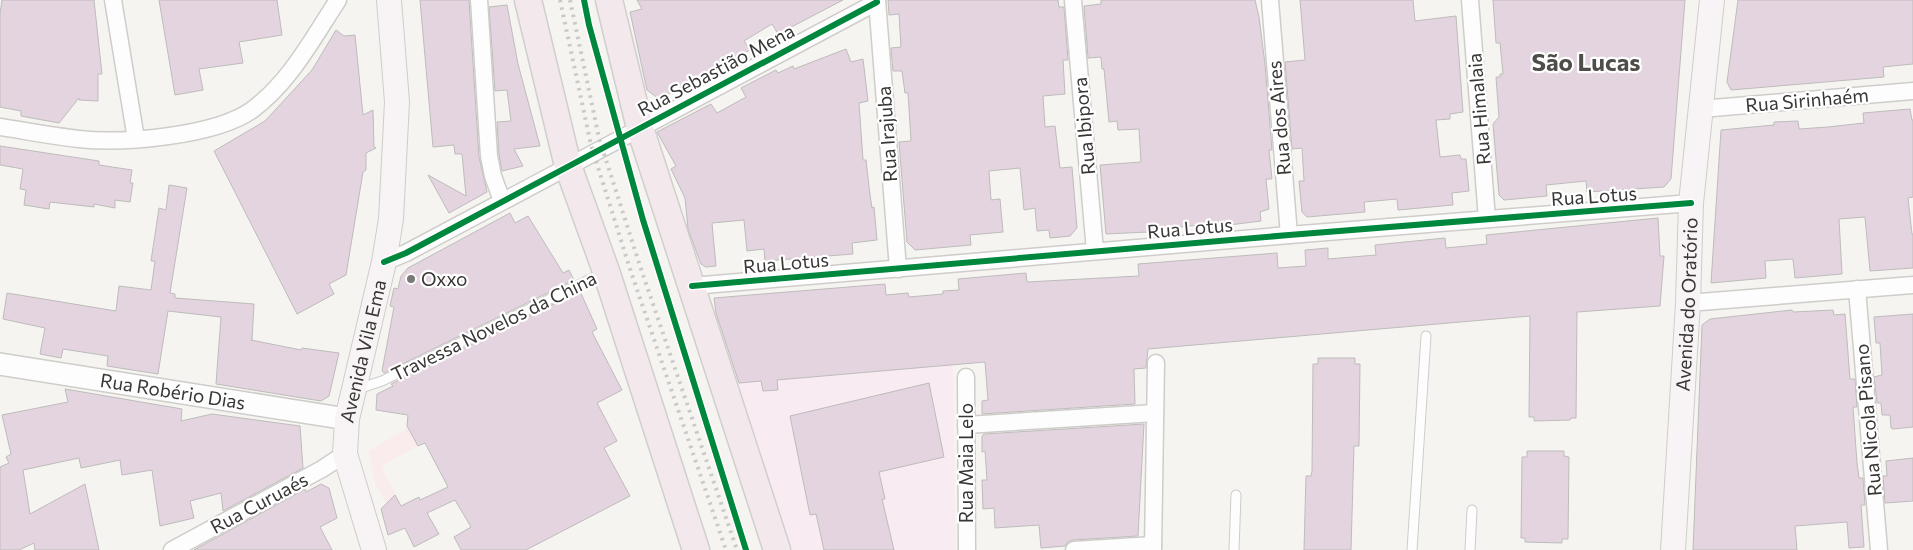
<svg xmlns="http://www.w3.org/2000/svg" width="1913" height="550" font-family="Commissioner,sans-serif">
	<rect width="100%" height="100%" fill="#f6f4f1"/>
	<!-- industrial -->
	<polygon fill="#faebed" points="408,428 418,446 383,465 384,467 382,469 397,497 386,504 378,488 376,488 368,451"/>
	<!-- education -->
	<polygon fill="#f8ebf2" points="953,365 956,550 792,550 738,383"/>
	<!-- building -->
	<g fill="#e4d4df" stroke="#bdbcbb">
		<polygon points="2,0 94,0 102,74 98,74 98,101 79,100 79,98 59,123 21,116 21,111 0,107 0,14"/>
		<polygon points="159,0 277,0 282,35 239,42 243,63 199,69 203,90 175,95"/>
		<polygon points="420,0 469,0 479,157 487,192 449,213 428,175 466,196 462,154 455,154 454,145 433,147"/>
		<polygon points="637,0 843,0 778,34 772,24 744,41 750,50 659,99 647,90 630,12 642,9"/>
		<polygon points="888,0 1058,0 1059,7 1064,7 1068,60 1063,60 1065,94 1043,96 1045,127 1055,126 1060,168 1072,167 1077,228 1070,236 1050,238 1049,230 1037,231 1035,208 1024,210 1020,168 989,171 991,200 1000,199 1003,232 970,235 971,245 915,250 907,242 899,142 911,141 908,93 905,93 902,71 893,71 891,48 901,47 899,14 889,15"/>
		<polygon points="1101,0 1255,0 1259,17 1265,64 1272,150 1269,150 1272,179 1266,179 1269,209 1260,212 1261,221 1221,226 1221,223 1148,230 1148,232 1106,234 1100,165 1141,162 1139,129 1118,130 1117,121 1109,122 1104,69 1102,69 1101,57 1088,58 1084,6 1101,4"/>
		<polygon points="1300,0 1413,0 1415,21 1456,16 1463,112 1450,114 1450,119 1436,120 1440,157 1460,155 1461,159 1466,159 1469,191 1452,193 1453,205 1398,210 1397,199 1364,202 1365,212 1307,217 1302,212 1299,181 1304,181 1302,148 1292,149 1285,62 1305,60"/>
		<polygon points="1493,0 1685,0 1671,179 1664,187 1587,192 1586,181 1546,185 1547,196 1504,200 1499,195 1493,124 1499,117 1496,77 1500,77 1500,74 1503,74 1500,43 1496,43"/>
		<polygon points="1738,0 1913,0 1913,64 1883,67 1884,77 1731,90 1727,82"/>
		<polygon points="507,5 518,64 540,146 514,149 523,166 502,171 499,155 497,122 511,121 507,90 495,91 489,7"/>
		<polygon points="336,30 344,36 355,35 363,115 373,110 374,147 376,148 366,153 366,170 363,172 346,275 329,284 334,294 297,314 214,151 265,121 312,70"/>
		<polygon points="846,49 851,62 863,59 868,101 859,103 863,160 866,160 870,195 872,208 874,207 877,240 852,243 853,254 765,261 764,249 747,251 744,220 712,223 716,266 706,267 701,264 688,229 685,198 671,169 676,166 657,132 711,104 717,113 746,97 741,88 776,70 778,73 793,66 794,69"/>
		<polygon points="1910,109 1912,120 1913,120 1913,197 1908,198 1912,234 1913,234 1913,268 1870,271 1865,217 1839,219 1842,274 1795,278 1793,259 1765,261 1766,278 1711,283 1721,130 1774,125 1774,122 1798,121 1799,129 1828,127 1864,123 1863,113"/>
		<polygon points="0,146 99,161 99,165 132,170 130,183 133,183 130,202 115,200 115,208 94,204 94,207 50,202 49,209 24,205 26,190 20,189 23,169 0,165"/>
		<polygon points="169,185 187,188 170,293 175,294 175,298 254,304 252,340 251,340 301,350 302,348 339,353 329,396 321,401 216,384 221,317 168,311 158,374 107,366 108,356 63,349 61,358 40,354 45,328 3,319 7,293 116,311 119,286 151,290 155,261 151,261 159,208 166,210"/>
		<polygon points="510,213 515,223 528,216 563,273 569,270 574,280 384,373 382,371 394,307 390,306 394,288 398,289 401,276 408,268"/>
		<polygon points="1658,218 1660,256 1664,256 1660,306 1577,312 1576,418 1571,418 1570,420 1534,421 1534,417 1529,417 1530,316 1148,349 1146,368 1134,369 1135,404 982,414 982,401 988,400 985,362 777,380 778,390 763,391 761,381 739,383 716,313 714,298 885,284 886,295 908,293 909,297 943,294 943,291 959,290 958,279 1026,273 1027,282 1139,276 1138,264 1277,253 1278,268 1306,266 1305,250 1328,248 1328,259 1376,255 1375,245 1445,238 1446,248 1487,244 1486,235"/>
		<polygon points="580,291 597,329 592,332 622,390 597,403 617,441 604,448 630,496 526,550 461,550 454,537 471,527 455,500 427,513 439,534 414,547 405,528 388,535 381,509 395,495 401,506 419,497 420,500 448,487 425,443 418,446 407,426 408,415 376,410 377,394 393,386 391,384"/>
		<polygon points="1792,310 1794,312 1833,310 1834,315 1845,314 1850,379 1855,379 1857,407 1853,407 1857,463 1859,478 1863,478 1865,505 1861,505 1864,547 1849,548 1847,522 1795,526 1797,550 1693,550 1702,325 1710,319"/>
		<polygon points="1913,314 1913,427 1893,429 1891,428 1890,415 1882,415 1881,403 1877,403 1874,377 1882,375 1880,343 1876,343 1874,317"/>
		<polygon points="1318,358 1355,358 1355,364 1360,364 1359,446 1354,446 1351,550 1304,550 1306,476 1311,476 1312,471 1313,364 1318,364"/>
		<polygon points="929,383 944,457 879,472 885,499 882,499 894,550 824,550 816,514 810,515 790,416"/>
		<polygon points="65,389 182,409 181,421 212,414 300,426 303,468 223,511 221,493 190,501 194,518 160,526 152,470 122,475 120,460 81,468 79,458 23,470 30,514 85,484 99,550 35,550 34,543 19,550 0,550 0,467 9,463 6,457 11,454 2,415 68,402"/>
		<polygon points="1144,424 1138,536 1073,540 1068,542 1065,546 1041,548 1039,525 995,528 994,508 983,509 982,480 987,480 985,451 982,452 982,436 984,434"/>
		<polygon points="1527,451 1564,451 1564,456 1569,457 1568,539 1562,539 1562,543 1525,542 1525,538 1521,538 1522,457 1527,457"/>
		<polygon points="1913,458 1913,501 1885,503 1883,476 1887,476 1886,461"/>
		<polygon points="321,484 329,488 337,518 320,527 332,550 194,550 305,489 306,492"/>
	</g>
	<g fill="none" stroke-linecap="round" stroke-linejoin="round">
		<defs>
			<g id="service">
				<polyline points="358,389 382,381 603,273"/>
				<polyline points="1234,550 1236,495"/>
				<polyline points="1412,550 1426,336"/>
				<polyline points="1470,550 1472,510"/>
			</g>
			<g id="minor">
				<polyline points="113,0 136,139"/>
				<polyline points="479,0 489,156 493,176 502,201"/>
				<polyline points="877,0 898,269"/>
				<polyline points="1073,0 1095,251"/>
				<polyline points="1270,0 1289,235"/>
				<polyline points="1470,0 1487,219"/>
				<polyline points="1701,109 1913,91"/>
				<path d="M0,127c26,4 52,9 79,12 44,5 136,-3 173,-29 38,-28 61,-72 86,-110"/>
				<polyline points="384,262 406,253 877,2"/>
				<polyline points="692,286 1289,235 1691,203"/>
				<polyline points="1857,289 1879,550"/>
				<polyline points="1688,303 1913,285"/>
				<polyline points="966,377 967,550"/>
				<polyline points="966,425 1155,413"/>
				<polyline points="172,550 322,469 345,454"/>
				<polyline points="1074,550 1153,545"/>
				<polyline points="1153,550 1156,363"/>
			</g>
			<g id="tertiary">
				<path id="s1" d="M0,364l347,55"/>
			</g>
			<g id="secondary">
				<path id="s2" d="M374,550l-29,-96 2,-35 37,-157 7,-43 6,-117 -8,-102"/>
				<path id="s3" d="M1673,550l15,-247 3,-100 21,-203"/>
			</g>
			<g id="primary">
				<polyline points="528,0 568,166 606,271 696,550"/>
				<polyline points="609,0 640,128 777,550"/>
			</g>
		</defs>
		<!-- service casing -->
		<use href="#service" stroke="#cecdca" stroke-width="11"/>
		<!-- minor casing -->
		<use href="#minor" stroke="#cecdca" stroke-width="19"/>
		<!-- tertiary casing -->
		<use href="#tertiary" stroke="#cecdca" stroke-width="24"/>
		<!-- secondary casing -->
		<use href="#secondary" stroke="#cecdca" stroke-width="26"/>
		<!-- primary casing -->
		<use href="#primary" stroke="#d0cfce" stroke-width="29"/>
		<!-- service -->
		<use href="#service" stroke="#fefdfd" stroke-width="9"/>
		<!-- minor -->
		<use href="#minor" stroke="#fefdfd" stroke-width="16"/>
		<!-- tertiary -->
		<use href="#tertiary" stroke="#fefdfd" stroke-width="21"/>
		<!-- secondary -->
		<use href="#secondary" stroke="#f8f3f4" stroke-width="24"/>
		<!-- primary -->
		<use href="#primary" stroke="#f3e9ec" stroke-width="26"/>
		<!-- rail -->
		<g stroke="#c9c9c8" stroke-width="4" stroke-dasharray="2.5 5" stroke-linecap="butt">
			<polyline points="560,0 591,145 630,269 726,550"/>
			<polyline points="570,0 599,138 640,266 737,550"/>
		</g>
		<defs>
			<g id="cycleway">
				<polyline points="584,0 589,25 643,220 746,550"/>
				<polyline points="384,262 406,253 877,2"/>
				<polyline points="692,286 1289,235 1691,203"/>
			</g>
		</defs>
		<!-- cycleway casing -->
		<use href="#cycleway" stroke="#fff" stroke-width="9"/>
		<!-- cycleway -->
		<use href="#cycleway" stroke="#00873e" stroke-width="6"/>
	</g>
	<!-- markers -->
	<circle fill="#7a7977" stroke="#fff" stroke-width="2" cx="411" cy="279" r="5"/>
	<g text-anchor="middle" stroke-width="4.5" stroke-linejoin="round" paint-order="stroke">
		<!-- street labels -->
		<g font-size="19" fill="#383735" stroke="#fff">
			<text transform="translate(716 70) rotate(-28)" y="7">Rua Sebastião Mena</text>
			<text transform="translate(1807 100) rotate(-5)" y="7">Rua Sirinhaém</text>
			<text transform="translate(1479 109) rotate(-95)" y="7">Rua Himalaia</text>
			<text transform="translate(1279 118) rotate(-95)" y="7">Rua dos Aires</text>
			<text transform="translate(1084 126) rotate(-95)" y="7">Rua Ibipora</text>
			<text transform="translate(887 134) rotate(-94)" y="7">Rua Irajuba</text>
			<text transform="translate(1594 196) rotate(-4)" y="7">Rua Lotus</text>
			<text transform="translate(1190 228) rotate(-5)" y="7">Rua Lotus</text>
			<text transform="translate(786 263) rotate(-5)" y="7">Rua Lotus</text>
			<text dy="7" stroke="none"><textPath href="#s3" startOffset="246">Avenida do Oratório</textPath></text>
			<text transform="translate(494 326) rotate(-26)" y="7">Travessa Novelos da China</text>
			<text dy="7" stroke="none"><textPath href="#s2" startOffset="205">Avenida Vila Ema</textPath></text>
			<text dy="7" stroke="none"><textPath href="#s1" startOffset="175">Rua Robério Dias</textPath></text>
			<text transform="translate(1868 420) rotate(-95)" y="7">Rua Nicola Pisano</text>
			<text transform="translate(966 463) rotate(-90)" y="7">Rua Maia Lelo</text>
			<text transform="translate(259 503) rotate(-28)" y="7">Rua Curuaés</text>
		</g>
		<!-- poi labels -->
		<g font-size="19" fill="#383735" stroke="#fff" text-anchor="start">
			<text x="421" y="286">Oxxo</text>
		</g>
		<!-- district labels -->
		<g font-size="24" font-weight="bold" fill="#4e4d49" stroke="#fff">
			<text x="1586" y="71">São Lucas</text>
		</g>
	</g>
</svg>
